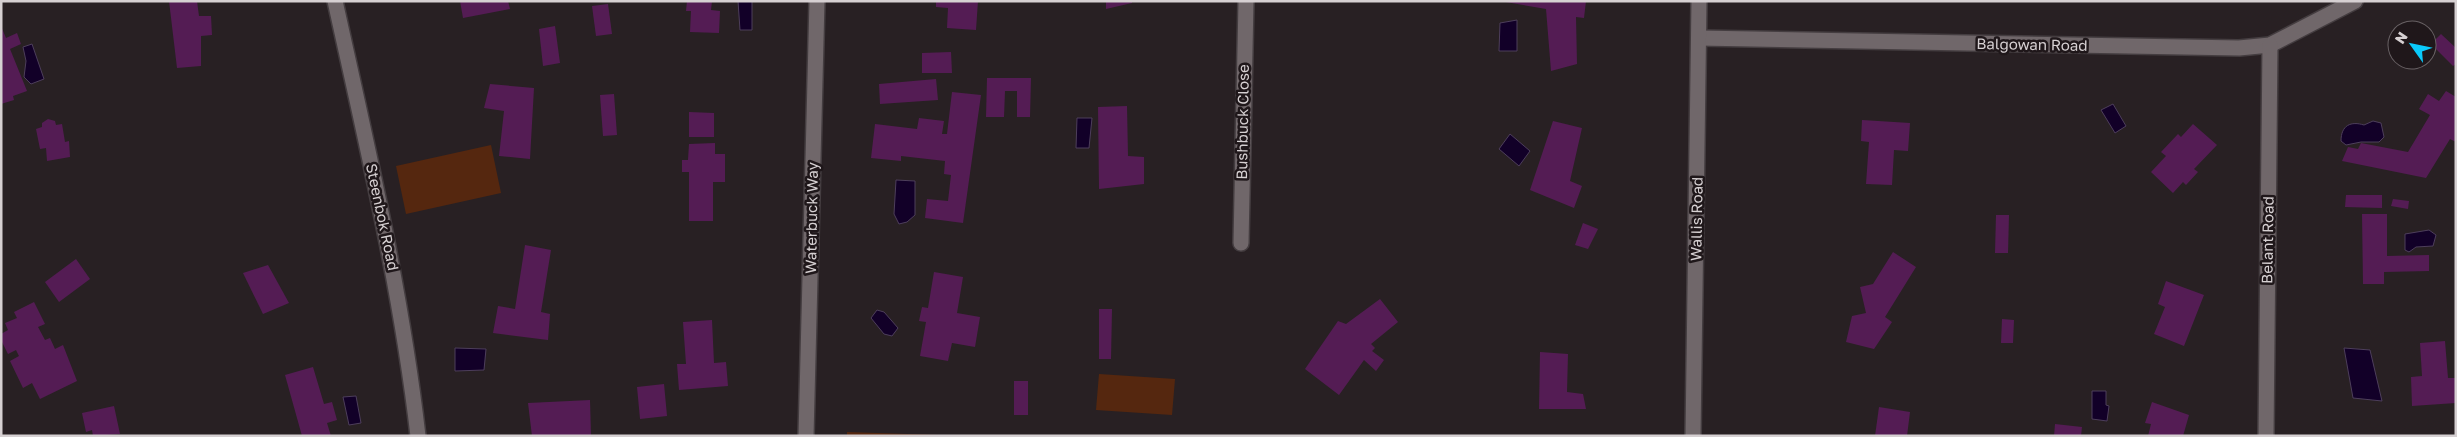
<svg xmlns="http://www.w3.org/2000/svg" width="2457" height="437" font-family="'Golos Text',sans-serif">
	<rect width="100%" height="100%" fill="#282023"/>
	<!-- green -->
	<g fill="#55270f">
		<polygon points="491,145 501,193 406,214 396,166"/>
		<polygon points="1099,374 1175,379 1172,415 1096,410"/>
		<polygon points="847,432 938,435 847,436"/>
	</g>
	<!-- water -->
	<g fill="#120028" stroke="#4d3e5b">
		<polygon points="738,1 752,1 752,30 740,30"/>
		<polygon points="1517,20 1517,51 1499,51 1500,23"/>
		<polygon points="32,44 44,79 31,84 24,77 26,61 23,47"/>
		<polygon points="2113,104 2126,126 2115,133 2101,110"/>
		<polygon points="1077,118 1092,118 1089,148 1076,148"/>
		<path d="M2373,121l8,2 3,14 -5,5h-18l-15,3 -5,-4c0,-16 10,-20 23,-16z"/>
		<polygon points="1510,134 1530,151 1519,166 1499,149"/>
		<polygon points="896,180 915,181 915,215 907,222 899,224 894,214"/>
		<polygon points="2429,230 2436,235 2433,246 2416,247 2409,252 2405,250 2405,234"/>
		<polygon points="877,310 884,312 898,328 892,336 884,334 871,318"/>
		<polygon points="455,348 486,349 484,370 455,371"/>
		<polygon points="2344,348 2370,350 2382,401 2353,398"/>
		<polygon points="2092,391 2106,391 2106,405 2109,406 2107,421 2092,419"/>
		<polygon points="356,396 361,423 349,425 343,397"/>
	</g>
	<!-- building -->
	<g fill="#541c54">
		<polygon points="169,1 197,1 199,16 211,16 212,35 201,36 201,66 177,68"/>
		<polygon points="460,1 508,1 510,9 463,18"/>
		<polygon points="687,1 712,1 711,10 720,11 719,33 690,32 691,11 686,11"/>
		<polygon points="936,1 978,1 976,30 947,28 948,8 936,7"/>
		<polygon points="1106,1 1132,1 1132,3 1106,9"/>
		<polygon points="1500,1 1586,1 1584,18 1576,17 1577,64 1551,71 1546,9"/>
		<polygon points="608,4 612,34 596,36 592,6"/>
		<polygon points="1,26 6,38 17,33 21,44 10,49 27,91 13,96 14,100 1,104"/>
		<polygon points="555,26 560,63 543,66 539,29"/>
		<polygon points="2441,34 2456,48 2456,64 2453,66 2431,44"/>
		<polygon points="951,52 952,73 922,73 922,53"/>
		<polygon points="987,78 1031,78 1030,117 1017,117 1017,91 1005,91 1004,117 986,117"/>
		<polygon points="936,79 938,100 880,104 879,84"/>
		<polygon points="490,84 534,88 530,159 499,156 504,111 484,108"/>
		<polygon points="2446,91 2456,97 2456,142 2450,139 2426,178 2342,161 2348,147 2358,149 2361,143 2408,152 2430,115 2419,109 2428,94 2439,101"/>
		<polygon points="952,92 981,95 963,223 925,218 927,199 948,201 951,175 944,174 945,161 901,156 901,161 871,158 875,124 917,129 919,118 944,121 942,134 947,134"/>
		<polygon points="614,94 617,135 603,136 600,95"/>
		<polygon points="1127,106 1128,156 1144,157 1144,184 1099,189 1098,107"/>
		<polygon points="689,112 714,113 714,137 689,137"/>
		<polygon points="48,119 55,121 56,125 62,124 65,142 69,141 70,157 47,161 46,148 40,149 36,129 42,127 42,123"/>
		<polygon points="1862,120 1910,123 1908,151 1894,150 1892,185 1866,184 1869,142 1861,141"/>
		<polygon points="1553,121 1582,128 1570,181 1582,186 1574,208 1530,190"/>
		<polygon points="2193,124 2217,145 2194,169 2198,172 2186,185 2183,182 2173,193 2151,172 2166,156 2161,152 2178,134 2181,137"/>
		<polygon points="715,143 715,154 725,154 725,182 713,182 713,221 689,221 689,172 682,172 682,160 688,160 689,144"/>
		<polygon points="2346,195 2382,195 2382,208 2345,207"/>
		<polygon points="2393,199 2409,201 2408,209 2391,206"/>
		<polygon points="2362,214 2387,214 2387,256 2429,255 2429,271 2384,272 2384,284 2363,284"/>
		<polygon points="1996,215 2009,215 2008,253 1995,253"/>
		<polygon points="1583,223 1598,229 1588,249 1575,245"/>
		<polygon points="525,245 551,250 541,312 550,314 548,340 493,333 498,306 515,309"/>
		<polygon points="1893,252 1916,267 1885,317 1892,322 1874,349 1846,342 1852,316 1866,313 1860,287 1873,284"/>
		<polygon points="76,259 90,279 59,302 45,282"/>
		<polygon points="268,265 289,303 263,314 243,273"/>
		<polygon points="934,272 963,277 957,313 980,317 975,347 952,343 948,361 920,356 926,322 919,321 922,307 928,308"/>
		<polygon points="2166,281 2204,295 2184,346 2154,334 2165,307 2158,304"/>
		<polygon points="1380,299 1398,322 1371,344 1375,348 1372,351 1384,360 1376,371 1364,360 1339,395 1305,369 1338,321 1346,324"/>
		<polygon points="34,302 45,324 38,327 45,340 50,338 55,349 63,345 77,381 40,399 32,383 23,388 10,361 19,356 16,350 8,354 1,340 1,334 8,330 5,323 17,318 14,312"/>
		<polygon points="1099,309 1112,309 1111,359 1099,359"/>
		<polygon points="2002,319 2014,320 2013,343 2001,343"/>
		<polygon points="712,320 714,363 726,362 728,386 679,390 677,364 686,364 683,322"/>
		<polygon points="2445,341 2448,378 2456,378 2456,403 2412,406 2411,377 2422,376 2420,343"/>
		<polygon points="1540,352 1568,354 1567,392 1583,394 1586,409 1539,409"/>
		<polygon points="313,367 324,404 332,402 337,420 327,423 331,436 302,436 285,375"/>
		<rect x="1014" y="381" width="14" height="34"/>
		<polygon points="664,384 667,416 640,419 637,387"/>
		<polygon points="590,400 591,436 532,436 528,403"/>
		<polygon points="2152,402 2189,415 2183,436 2148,436 2151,424 2145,423"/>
		<polygon points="114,406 120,434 93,436 92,430 86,432 82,413"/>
		<polygon points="1879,407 1910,412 1907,436 1875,436"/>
		<polygon points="2055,424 2082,427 2081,436 2054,436"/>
	</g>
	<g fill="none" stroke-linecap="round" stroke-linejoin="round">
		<defs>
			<g id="minor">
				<path d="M335,1c32,145 66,288 83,435"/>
				<polyline points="1699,38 2239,48 2270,45 2355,1"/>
				<polyline points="1241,243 1246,1"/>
				<polyline points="806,436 817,1"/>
				<polyline points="1693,436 1699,1"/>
				<polyline points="2266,436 2270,45"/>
			</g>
		</defs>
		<!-- minor casing -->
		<use href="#minor" stroke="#443d40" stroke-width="18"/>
		<!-- minor -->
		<use href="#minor" stroke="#70676a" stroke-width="15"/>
	</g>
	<g text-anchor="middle" stroke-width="5" stroke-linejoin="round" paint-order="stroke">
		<!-- street labels -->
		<g font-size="15" fill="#d6d0d2" stroke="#1f171a">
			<text transform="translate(2032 45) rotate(1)" y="5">Balgowan Road</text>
			<text transform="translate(1243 122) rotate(-89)" y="5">Bushbuck Close</text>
			<text transform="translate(382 217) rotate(78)" y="5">Steenbok Road</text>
			<text transform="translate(812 218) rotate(-89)" y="5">Waterbuck Way</text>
			<text transform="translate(1697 219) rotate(-89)" y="5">Wallis Road</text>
			<text transform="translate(2268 240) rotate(-89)" y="5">Belant Road</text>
		</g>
	</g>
	<!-- border -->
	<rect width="2457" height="437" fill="none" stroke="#d6d0d2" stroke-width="5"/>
	<!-- north arrow -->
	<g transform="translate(2412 45) rotate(303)"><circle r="24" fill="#1f171a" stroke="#686164"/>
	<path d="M0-4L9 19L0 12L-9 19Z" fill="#0acafa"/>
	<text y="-8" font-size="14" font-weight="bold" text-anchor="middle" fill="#d6d0d2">N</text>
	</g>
</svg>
